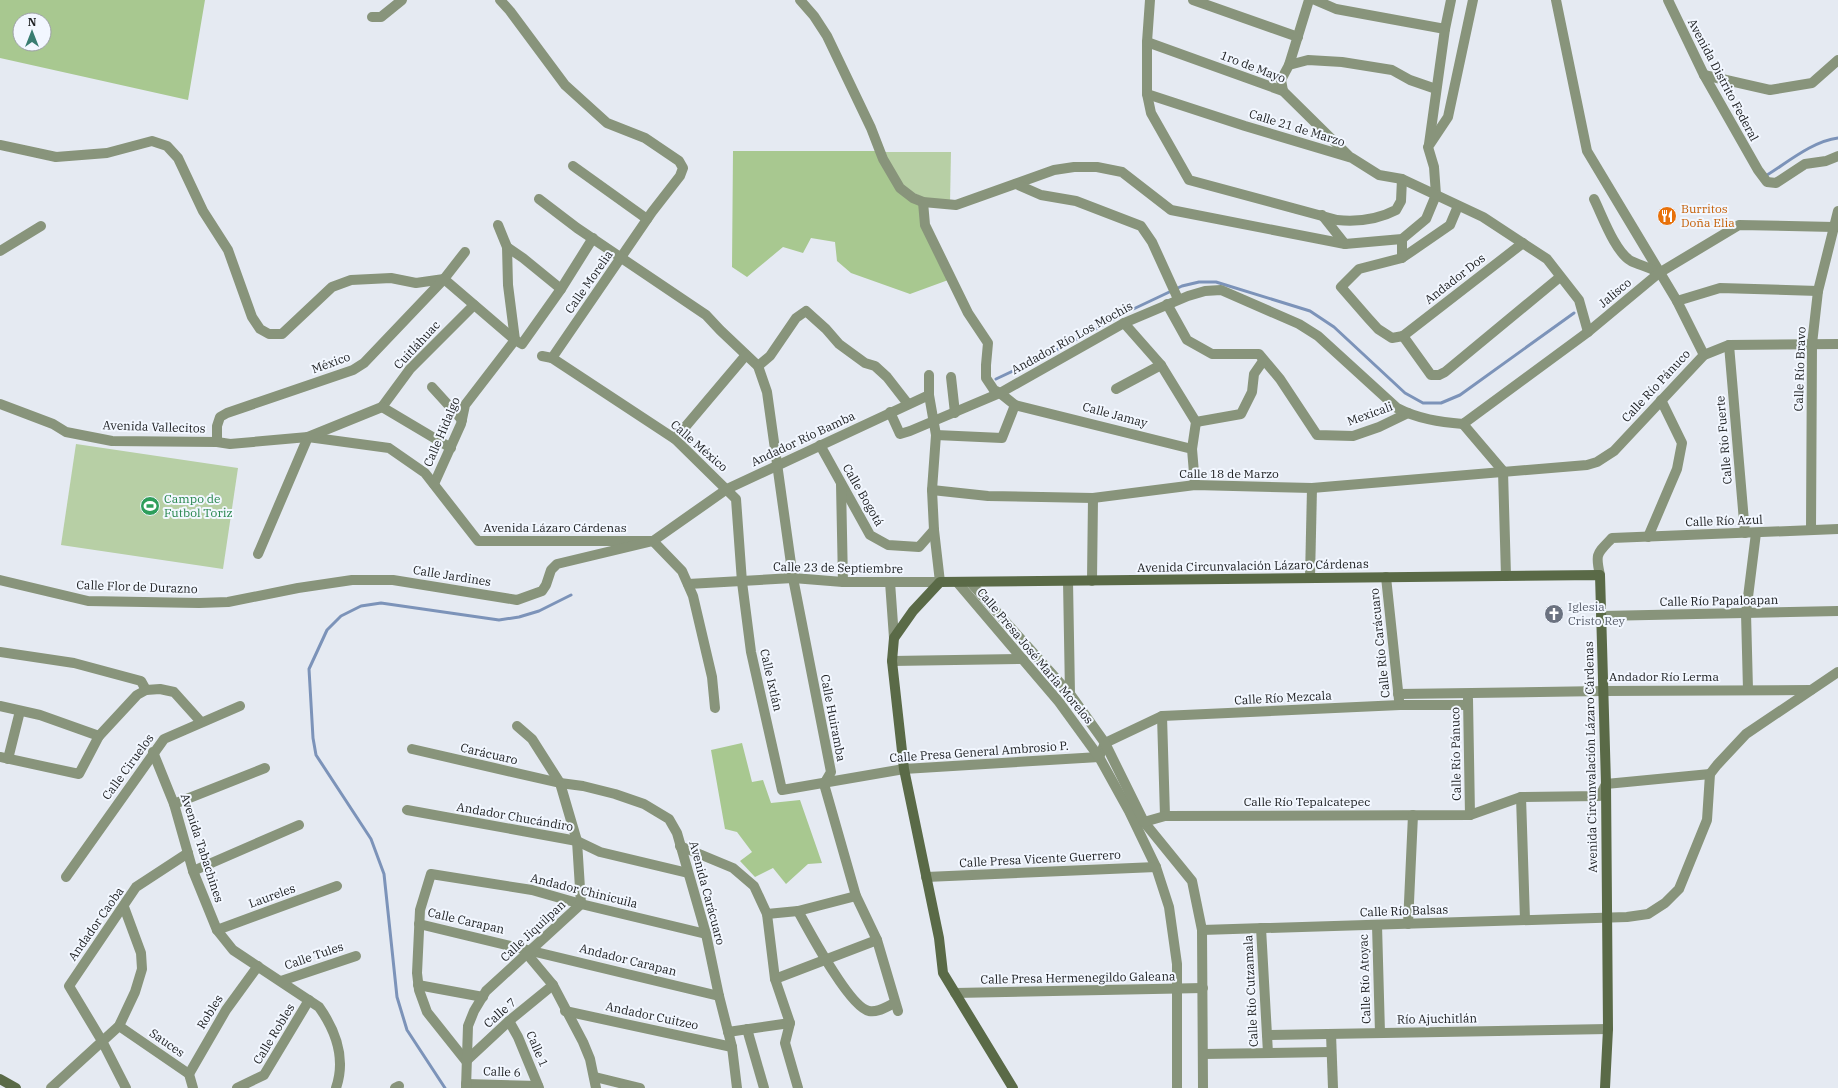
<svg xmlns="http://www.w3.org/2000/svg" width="1838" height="1088" font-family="'IBM Plex Serif',serif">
	<rect width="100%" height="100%" fill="#e5eaf2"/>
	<!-- green -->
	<g fill="#b7cfa5">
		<polygon points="882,152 951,152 950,203 933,202 901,187"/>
		<polygon points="76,444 238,468 223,569 61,545"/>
	</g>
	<!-- forest -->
	<g fill="#a8c890" fill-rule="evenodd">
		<path d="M0,0h205l-17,100 -188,-42zM20,20h24v24h-24z"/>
		<polygon points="733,151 878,151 894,183 921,203 951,279 910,294 851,273 837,261 835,242 811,238 803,253 783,247 747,277 732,267"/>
		<polygon points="742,743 752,782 763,780 771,803 800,800 822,863 808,864 786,884 773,868 755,877 740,861 752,852 737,832 725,829 711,750"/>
	</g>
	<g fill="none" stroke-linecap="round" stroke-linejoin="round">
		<!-- stream -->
		<g stroke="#7c93b9" stroke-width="3">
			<path d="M1767,175c21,-13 46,-34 71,-37"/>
			<polyline points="996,379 1053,352 1127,312 1182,286 1199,282 1216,282 1310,311 1334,327 1405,393 1423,403 1441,403 1460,395 1574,313"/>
			<polyline points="445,1088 407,1030 397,997 384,874 371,839 316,755 313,738 309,669 327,630 341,616 361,606 381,603 499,620 519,617 539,611 571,595"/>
		</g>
		<!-- street -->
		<g stroke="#88947b" stroke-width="10">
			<polyline points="500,0 510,11 565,85 607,123 645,138 679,161 683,168 680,176 652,212 552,358 542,356"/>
			<polyline points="800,0 814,16 827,36 871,128 883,159 900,188 913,198 923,202 956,205 1054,170 1074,167 1097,167 1122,172 1171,210 1345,244 1402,239 1426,219 1436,195 1434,167 1428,147 1448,117 1473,0"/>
			<path d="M1150,0l-3,42v52l4,19 38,67 148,40c21,2 40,0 59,-10l5,-9 1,-22"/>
			<polyline points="1193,0 1298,37"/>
			<polyline points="1315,0 1336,9 1445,29"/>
			<polyline points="1556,0 1587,151 1677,301 1704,355"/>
			<polyline points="1668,0 1704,75 1758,170 1767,182 1776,183 1805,164 1826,161 1838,156"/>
			<polyline points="372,17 381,17 402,0"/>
			<polyline points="1147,42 1283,91 1350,157"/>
			<polyline points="1289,65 1309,0"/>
			<polyline points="1704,75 1770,90 1812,83 1838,60"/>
			<polyline points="1283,91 1281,80 1289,65 1308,60 1342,62 1392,70 1410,80 1436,89"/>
			<polyline points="1147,94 1245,126 1352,158 1379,175 1402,179 1483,217 1547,259 1579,300 1588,332"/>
			<polyline points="1429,144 1445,29 1451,0"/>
			<polyline points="0,145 56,157 107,153 152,141 167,146 178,158 203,211 228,250 252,317 260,329 269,334 282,334 332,287 351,280 391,278 416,283 444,279"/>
			<polyline points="573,166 647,219"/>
			<polyline points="1016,184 1041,195 1076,201 1141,226 1152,242 1178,299"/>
			<polyline points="539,199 577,228 706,315 720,330 758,366 767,392 793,578 831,772 824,784 856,896 877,940 898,1011"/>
			<path d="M1594,199c8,16 21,53 37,62 8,4 18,6 26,11"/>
			<polyline points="923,202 925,225 968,313 988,343 986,365 986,378 994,390 1000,393 1015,405 1192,449 1195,485"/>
			<polyline points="1322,215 1345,244"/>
			<polyline points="498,225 507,247 508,285 515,340"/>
			<polyline points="1402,239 1402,258 1450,225 1458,206"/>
			<polyline points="507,247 523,258 561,289"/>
			<polyline points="0,251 41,226"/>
			<polyline points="1402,258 1359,269 1341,287 1368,318 1378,329 1392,338 1403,336 1431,375 1439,375 1445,372 1560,277"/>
			<polyline points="444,279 515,340"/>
			<polyline points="1677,301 1720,288 1818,291"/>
			<polyline points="1167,304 1187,340 1212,354 1259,354 1280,379 1317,435 1353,436 1379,427 1408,413"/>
			<polyline points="1124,323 1161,365 1196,422"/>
			<polyline points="1403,336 1523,243"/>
			<polyline points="1729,345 1745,533"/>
			<polyline points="552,358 675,439 736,499 742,582 751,652 782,790 904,769 1099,757 1105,743 1162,716 1400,705 1468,705"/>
			<polyline points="758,366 770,356 796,318 806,311 826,329 839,344 865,363 875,366 887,377 908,404"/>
			<polyline points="951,377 955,413"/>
			<polyline points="432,387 462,420"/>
			<polyline points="1116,389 1161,365"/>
			<polyline points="0,404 53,424 66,432 112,441 217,442 230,444 308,437 389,448 425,473 478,541 653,541 682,571 693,596 712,677 715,708"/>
			<polyline points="382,407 410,369 474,305"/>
			<polyline points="382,407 451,448"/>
			<path d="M890,412l10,22 10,-3 90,-38 124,-70 64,-27 17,-5 16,-1 78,34 19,12 79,72c21,11 43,14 66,16l125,-92 71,-59 80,-48 95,2"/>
			<polyline points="1196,422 1241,414 1252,392 1254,374 1263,361"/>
			<polyline points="1463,424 1503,471 1506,576"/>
			<polyline points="936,435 1002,438 1015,405"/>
			<polyline points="675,439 746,355"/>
			<polyline points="217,442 217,426 220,417 227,413 353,370 364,363 444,279 465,252"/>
			<polyline points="820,445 870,535 888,545 919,547 934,530"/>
			<polyline points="1192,449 1196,422"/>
			<polyline points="434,484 461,424 465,405 515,340 522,344 561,289 593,238"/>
			<polyline points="841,484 843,582"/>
			<polyline points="932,490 988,496 1093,498 1195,485 1312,488 1587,465 1597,462 1614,451 1704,355 1729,345 1838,344"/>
			<polyline points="1811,530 1812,344 1818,291 1838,211"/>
			<polyline points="1648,537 1677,469 1682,443 1661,400"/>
			<polyline points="258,554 308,437 382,407"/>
			<path d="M1600,575c-5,-22 -3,-21 12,-37l226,-9"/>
			<polyline points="1386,577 1399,700"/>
			<polyline points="1310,578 1312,488"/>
			<polyline points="0,580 88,601 199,603 228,602 298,588 352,580 393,580 517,600 542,591 546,585 551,570 557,564 653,541 727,489 929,395"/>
			<polyline points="1068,581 1070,694"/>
			<polyline points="1092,581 1093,498"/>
			<polyline points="890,582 894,638"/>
			<polyline points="957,582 1059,702 1099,757 1129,811 1156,867 1169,907 1177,964 1177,1088"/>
			<polyline points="970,582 1070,694 1105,743 1144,822 1192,881 1202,930 1203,1088"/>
			<polyline points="688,584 793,578 843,582 940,582 934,530 932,490 936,435 929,395 929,375"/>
			<polyline points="1601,616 1838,611"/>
			<polyline points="0,652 74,663 141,681 146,690"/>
			<polyline points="892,661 1023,659"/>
			<polyline points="1748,690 1746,613 1756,533"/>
			<polyline points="1398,694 1603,691 1811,690"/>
			<polyline points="1468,699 1470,815"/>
			<polyline points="0,706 40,715 99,736"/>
			<polyline points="1162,716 1165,816"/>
			<polyline points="412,749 560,783 583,786 615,794 644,804 669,819 677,833 706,934 719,996 732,1047 737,1088"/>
			<path d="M153,752l21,52 19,67 24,59 16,20 86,57c17,24 27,52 17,81"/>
			<polyline points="0,757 79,774 99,736 137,695 146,690 160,689 174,692 201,722"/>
			<polyline points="8,759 20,711"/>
			<polyline points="1521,797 1525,920"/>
			<polyline points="174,804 265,768"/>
			<polyline points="407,810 577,841 600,852 688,873"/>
			<polyline points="1144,822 1165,816 1470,815 1521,797 1600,796 1606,784 1710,774"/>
			<polyline points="680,846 733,868 754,886 767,914 775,979 790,1023 785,1043 798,1088"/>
			<polyline points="193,871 299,825"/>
			<polyline points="66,877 164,739 240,706"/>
			<polyline points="926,877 1156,867"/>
			<path d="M798,911c10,18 52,97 71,100 9,2 18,-5 26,-8"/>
			<polyline points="767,914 798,911 856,896"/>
			<polyline points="419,924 719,996"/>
			<polyline points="1408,924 1413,815"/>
			<polyline points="1377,925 1380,1033"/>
			<polyline points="1261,928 1268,1053"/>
			<polyline points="217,930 337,886"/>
			<polyline points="1202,930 1627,917 1648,914 1665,903 1679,889 1707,820 1710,774 1717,765 1746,734 1838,672"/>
			<polyline points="527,954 553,985 583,1042 590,1059 596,1088"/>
			<polyline points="775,979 877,940"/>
			<polyline points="281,981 356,956"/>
			<polyline points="418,985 483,997"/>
			<polyline points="553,985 509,1021 466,1061 427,1012 419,990 417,973 420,910 431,874 532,890 581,904 706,934"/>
			<polyline points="955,993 1203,988"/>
			<polyline points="565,1011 732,1047"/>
			<polyline points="509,1021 518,1037 539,1088"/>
			<polyline points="119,1026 189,1074 193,1088"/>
			<polyline points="747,1029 764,1088"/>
			<polyline points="728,1032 790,1023"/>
			<polyline points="1331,1034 1333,1088"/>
			<polyline points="1267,1035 1608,1029"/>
			<polyline points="1203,1054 1331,1052"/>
			<polyline points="189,1074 226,1010 258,966"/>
			<polyline points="595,1077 640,1088"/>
			<polyline points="466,1084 538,1086"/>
			<polyline points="51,1088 119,1026 135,992 142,969 141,953 124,907"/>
			<polyline points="126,1088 102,1041 69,986 136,887 188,853"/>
			<polyline points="237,1088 264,1075 309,1000"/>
			<polyline points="395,1088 399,1086"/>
			<polyline points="466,1088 468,1026 474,1011 486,991 581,904 577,841 560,783 532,739 517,726"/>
		</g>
		<!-- secondary -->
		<g stroke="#5a6a47" stroke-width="10">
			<polyline points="0,1079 16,1088"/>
			<polyline points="1013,1088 943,973 939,938 904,769 892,661 894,638 913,611 940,582 1600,575 1606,784 1608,1029 1605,1088"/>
		</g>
	</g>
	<!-- icons -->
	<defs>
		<symbol id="restaurant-disc" viewBox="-11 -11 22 22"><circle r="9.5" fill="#e8710a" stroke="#f2f7ff"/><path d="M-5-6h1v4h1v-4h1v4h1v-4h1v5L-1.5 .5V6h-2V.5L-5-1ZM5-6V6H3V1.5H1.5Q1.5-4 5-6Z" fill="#fff"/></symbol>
		<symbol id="stadium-disc" viewBox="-11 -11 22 22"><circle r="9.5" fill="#2e9e5b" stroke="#f2f7ff"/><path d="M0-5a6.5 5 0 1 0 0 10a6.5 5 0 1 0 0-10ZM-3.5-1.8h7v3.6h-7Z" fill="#fff"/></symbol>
		<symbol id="church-disc" viewBox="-11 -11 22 22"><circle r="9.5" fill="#6b7280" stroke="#f2f7ff"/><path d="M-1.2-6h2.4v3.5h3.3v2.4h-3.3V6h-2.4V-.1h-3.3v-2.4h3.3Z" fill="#fff"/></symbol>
	</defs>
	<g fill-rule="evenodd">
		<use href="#restaurant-disc" x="1656" y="205" width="22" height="22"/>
		<use href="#stadium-disc" x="139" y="495" width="22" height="22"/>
		<use href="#church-disc" x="1543" y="603" width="22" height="22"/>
	</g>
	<g text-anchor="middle" stroke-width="4" stroke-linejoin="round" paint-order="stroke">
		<!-- street labels -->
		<g font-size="12" fill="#202224" stroke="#f2f7ff">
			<text transform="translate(1253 67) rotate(21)" y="4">1ro de Mayo</text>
			<text transform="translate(1723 80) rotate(62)" y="4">Avenida Distrito Federal</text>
			<text transform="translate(1297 128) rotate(17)" y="4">Calle 21 de Marzo</text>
			<text transform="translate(1455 279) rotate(-38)" y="4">Andador Dos</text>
			<text transform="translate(589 282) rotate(-55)" y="4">Calle Morelia</text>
			<text transform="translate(1615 293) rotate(-40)" y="4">Jalisco</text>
			<text transform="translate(1072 338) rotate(-29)" y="4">Andador Río Los Mochis</text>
			<text transform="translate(417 345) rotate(-47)" y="4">Cuitláhuac</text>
			<text transform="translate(331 363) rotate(-20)" y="4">México</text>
			<text transform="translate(1800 369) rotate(-88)" y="4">Calle Río Bravo</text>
			<text transform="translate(1656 386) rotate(-47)" y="4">Calle Río Pánuco</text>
			<text transform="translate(1370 414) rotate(-20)" y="4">Mexicali</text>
			<text transform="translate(1115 415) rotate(15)" y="4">Calle Jamay</text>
			<text transform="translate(154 427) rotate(2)" y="4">Avenida Vallecitos</text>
			<text transform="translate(442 432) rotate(-67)" y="4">Calle Hidalgo</text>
			<text transform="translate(803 439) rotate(-25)" y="4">Andador Río Bamba</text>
			<text transform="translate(1724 440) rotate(-95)" y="4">Calle Río Fuerte</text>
			<text transform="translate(699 446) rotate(41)" y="4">Calle México</text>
			<text x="1229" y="478">Calle 18 de Marzo</text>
			<text transform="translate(863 495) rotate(60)" y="4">Calle Bogotá</text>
			<text transform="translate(1724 521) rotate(-2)" y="4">Calle Río Azul</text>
			<text x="555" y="532">Avenida Lázaro Cárdenas</text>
			<text transform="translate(1253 566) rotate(-1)" y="4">Avenida Circunvalación Lázaro Cárdenas</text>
			<text transform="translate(838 568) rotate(1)" y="4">Calle 23 de Septiembre</text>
			<text transform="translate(452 576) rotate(9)" y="4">Calle Jardines</text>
			<text transform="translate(137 587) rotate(2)" y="4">Calle Flor de Durazno</text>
			<text transform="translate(1719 601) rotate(-1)" y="4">Calle Río Papaloapan</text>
			<text transform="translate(1380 643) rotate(-96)" y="4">Calle Río Carácuaro</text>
			<text transform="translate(1035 656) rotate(50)" y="4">Calle Presa José María Morelos</text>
			<text x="1664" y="681">Andador Río Lerma</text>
			<text transform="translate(771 680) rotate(77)" y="4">Calle Ixtlán</text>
			<text transform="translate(1283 698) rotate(-3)" y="4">Calle Río Mezcala</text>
			<text transform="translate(833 718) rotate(79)" y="4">Calle Huiramba</text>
			<text transform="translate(979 752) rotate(-4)" y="4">Calle Presa General Ambrosio P.</text>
			<text transform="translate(489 754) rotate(13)" y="4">Carácuaro</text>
			<text transform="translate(1456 754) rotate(-91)" y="4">Calle Río Pánuco</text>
			<text transform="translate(1591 757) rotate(-91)" y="4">Avenida Circunvalación Lázaro Cárdenas</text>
			<text transform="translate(128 767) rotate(-54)" y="4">Calle Ciruelos</text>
			<text x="1307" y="806">Calle Río Tepalcatepec</text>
			<text transform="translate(515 817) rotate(10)" y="4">Andador Chucándiro</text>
			<text transform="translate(202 848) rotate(72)" y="4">Avenida Tabachines</text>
			<text transform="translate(1040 859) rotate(-3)" y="4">Calle Presa Vicente Guerrero</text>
			<text transform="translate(584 891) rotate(14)" y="4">Andador Chinicuila</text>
			<text transform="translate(707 893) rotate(75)" y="4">Avenida Carácuaro</text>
			<text transform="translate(272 896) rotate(-20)" y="4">Laureles</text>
			<text transform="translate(1404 911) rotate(-2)" y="4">Calle Río Balsas</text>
			<text transform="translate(466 921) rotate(13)" y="4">Calle Carapan</text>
			<text transform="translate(96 924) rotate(-55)" y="4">Andador Caoba</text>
			<text transform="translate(533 931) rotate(-43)" y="4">Calle Jiquilpan</text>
			<text transform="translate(314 956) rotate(-19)" y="4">Calle Tules</text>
			<text transform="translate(628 960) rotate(14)" y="4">Andador Carapan</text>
			<text transform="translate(1078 978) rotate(-1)" y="4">Calle Presa Hermenegildo Galeana</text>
			<text transform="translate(1365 979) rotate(-92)" y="4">Calle Río Atoyac</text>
			<text transform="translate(1251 991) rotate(-93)" y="4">Calle Río Cutzamala</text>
			<text transform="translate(210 1012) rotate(-58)" y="4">Robles</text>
			<text transform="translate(500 1013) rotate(-41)" y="4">Calle 7</text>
			<text transform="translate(652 1016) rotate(12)" y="4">Andador Cuitzeo</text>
			<text transform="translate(1437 1019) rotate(-1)" y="4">Río Ajuchitlán</text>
			<text transform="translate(274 1034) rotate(-59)" y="4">Calle Robles</text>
			<text transform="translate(167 1043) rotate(35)" y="4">Sauces</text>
			<text transform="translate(537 1049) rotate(67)" y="4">Calle 1</text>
			<text transform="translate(502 1072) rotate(2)" y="4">Calle 6</text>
		</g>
		<!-- food labels -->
		<g font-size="12" fill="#c56008" stroke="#f2f7ff" text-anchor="start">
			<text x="1681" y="213">Burritos<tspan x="1681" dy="14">Doña Elia</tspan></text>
		</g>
		<!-- leisure labels -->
		<g font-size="12" fill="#27864d" stroke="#f2f7ff" text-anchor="start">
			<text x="164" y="503">Campo de<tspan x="164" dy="14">Futbol Toriz</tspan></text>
		</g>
		<!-- worship labels -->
		<g font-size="12" fill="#5b616d" stroke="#f2f7ff" text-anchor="start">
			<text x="1568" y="611">Iglesia<tspan x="1568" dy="14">Cristo Rey</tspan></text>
		</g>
	</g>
	<!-- north arrow -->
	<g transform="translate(32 32)"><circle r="19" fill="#f2f7ff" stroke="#9ea2a7"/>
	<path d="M0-3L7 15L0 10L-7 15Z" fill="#397d71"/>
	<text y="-6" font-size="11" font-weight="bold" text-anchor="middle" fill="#202224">N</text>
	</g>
</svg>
